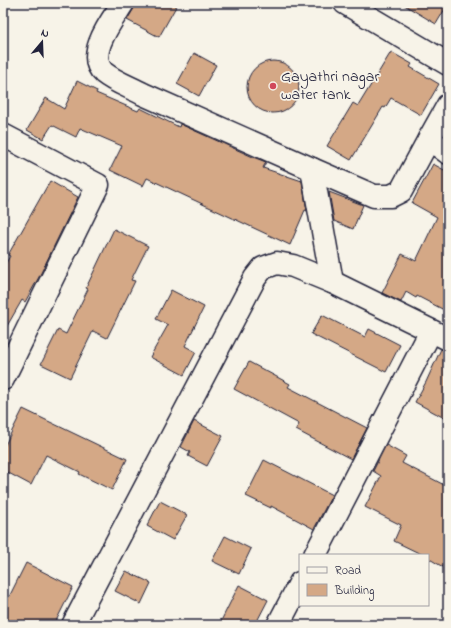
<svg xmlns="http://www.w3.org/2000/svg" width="451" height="628" font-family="'Indie Flower',sans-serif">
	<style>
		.building { fill: #d4a886; stroke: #22223b }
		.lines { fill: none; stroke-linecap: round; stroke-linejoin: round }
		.minor-casing { stroke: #22223b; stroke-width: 25 }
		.minor { stroke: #f7f3e8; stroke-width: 22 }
		.poi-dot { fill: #d1495b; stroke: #f7f3e8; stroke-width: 1.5 }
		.labels { text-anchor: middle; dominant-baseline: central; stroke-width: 3.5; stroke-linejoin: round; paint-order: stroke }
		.poi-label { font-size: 16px; fill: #22223b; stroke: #f7f3e8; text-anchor: start }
	</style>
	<rect width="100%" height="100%" fill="#f7f3e8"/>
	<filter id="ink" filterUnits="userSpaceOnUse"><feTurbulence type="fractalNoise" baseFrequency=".025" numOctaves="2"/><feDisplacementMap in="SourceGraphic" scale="8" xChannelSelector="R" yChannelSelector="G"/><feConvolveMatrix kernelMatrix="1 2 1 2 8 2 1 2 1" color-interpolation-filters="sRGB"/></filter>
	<g filter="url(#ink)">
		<g class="building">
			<path d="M135,3H178L159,37L127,20L133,10Z"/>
			<path d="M401,3H448V4L436,24Z"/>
			<path d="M391,52L412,64L410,67L439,84L421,115L391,98L385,108L383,107L351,160L327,146L353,103L358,106Z"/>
			<path d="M194,53L216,65L199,96L177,84Z"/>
			<circle cx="273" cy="87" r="26"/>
			<path d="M77,81L97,91L96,93L138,111L140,108L179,127L180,124L253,157L266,162L263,168L302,181L307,211L305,210L290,245L147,178L143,186L110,170L122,146L80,128L76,137L52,125L43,139L27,130L46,98L64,109Z"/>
			<path d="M433,164L448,172V312L417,296L416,298L406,292L401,302L382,293L402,254L416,261L437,217L412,203Z"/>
			<path d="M50,181L78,197L39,277L25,302L22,300L3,333V268L10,256L8,255Z"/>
			<path d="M329,192L363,205L353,229L334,221Z"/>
			<path d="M114,229L148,246L131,280L135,281L107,338L93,331L70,378L41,364L58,330L66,334L88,289L86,288Z"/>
			<path d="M171,290L204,307L185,346L196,352L184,375L150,357L168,325L156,319Z"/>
			<path d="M322,315L365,337L369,329L400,345L386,372L311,334Z"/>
			<path d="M441,349L448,351V420L415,402L426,382Z"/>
			<path d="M249,362L290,384L288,387L367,428L351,459L296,430L299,424L234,389Z"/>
			<path d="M23,409L127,459L112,490L79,474L80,472L46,455L31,485L3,470V449Z"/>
			<path d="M194,421L223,436L207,466L188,456L190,452L181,447Z"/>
			<path d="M386,445L406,456L402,463L448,487V570L428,558V555H423L394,541L401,525L365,507L381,476L373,471Z"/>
			<path d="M264,460L332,495L314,529L271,506V508L246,496Z"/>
			<path d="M160,501L187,515L173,540L147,526Z"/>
			<path d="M225,536L251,549L239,574L212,561Z"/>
			<path d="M26,563L73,587L54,625H3V609Z"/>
			<path d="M126,571L151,583L141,604L115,591Z"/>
			<path d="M239,585L268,600L255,625H219Z"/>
		</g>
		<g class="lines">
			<g class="minor-casing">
				<g id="minor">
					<path d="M123,3C113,19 84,55 104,73C115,82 130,87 143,94L312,169L332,282"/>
					<path d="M345,3L448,64"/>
					<path d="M3,135L98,185L3,379"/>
					<path d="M429,139L448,105"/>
					<path d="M312,169L374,196H391L401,191L429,139L448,153"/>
					<path d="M315,555L431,331"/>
					<path d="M73,625L255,278L263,268L277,263L293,266L332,282L448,339"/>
					<path d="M278,625L300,583"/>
				</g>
			</g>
			<use href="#minor" class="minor"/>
		</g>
	</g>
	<circle class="poi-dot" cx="273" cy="86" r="4"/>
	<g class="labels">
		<g class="poi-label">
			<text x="281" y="77">Gayathri nagar<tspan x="281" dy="18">water tank</tspan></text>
		</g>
	</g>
	<rect width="451" height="628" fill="none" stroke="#f7f3e8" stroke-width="16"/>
	<rect x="8" y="8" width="435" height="612" fill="none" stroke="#22223b" stroke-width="1.5" filter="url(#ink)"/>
	<rect x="299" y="554" width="130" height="52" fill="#f7f3e8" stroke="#a29fa3"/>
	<rect x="307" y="567" width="20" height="6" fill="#f7f3e8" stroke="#a29fa3"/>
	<text x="335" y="574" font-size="12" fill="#22223b">Road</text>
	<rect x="307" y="584" width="20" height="12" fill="#d4a886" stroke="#a29fa3"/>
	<text x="335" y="594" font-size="12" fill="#22223b">Building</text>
	<g transform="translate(42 42) rotate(19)" stroke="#f7f3e8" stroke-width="3" paint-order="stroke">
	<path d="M0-3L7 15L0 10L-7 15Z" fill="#22223b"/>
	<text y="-6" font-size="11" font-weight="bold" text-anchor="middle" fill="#22223b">N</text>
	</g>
</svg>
